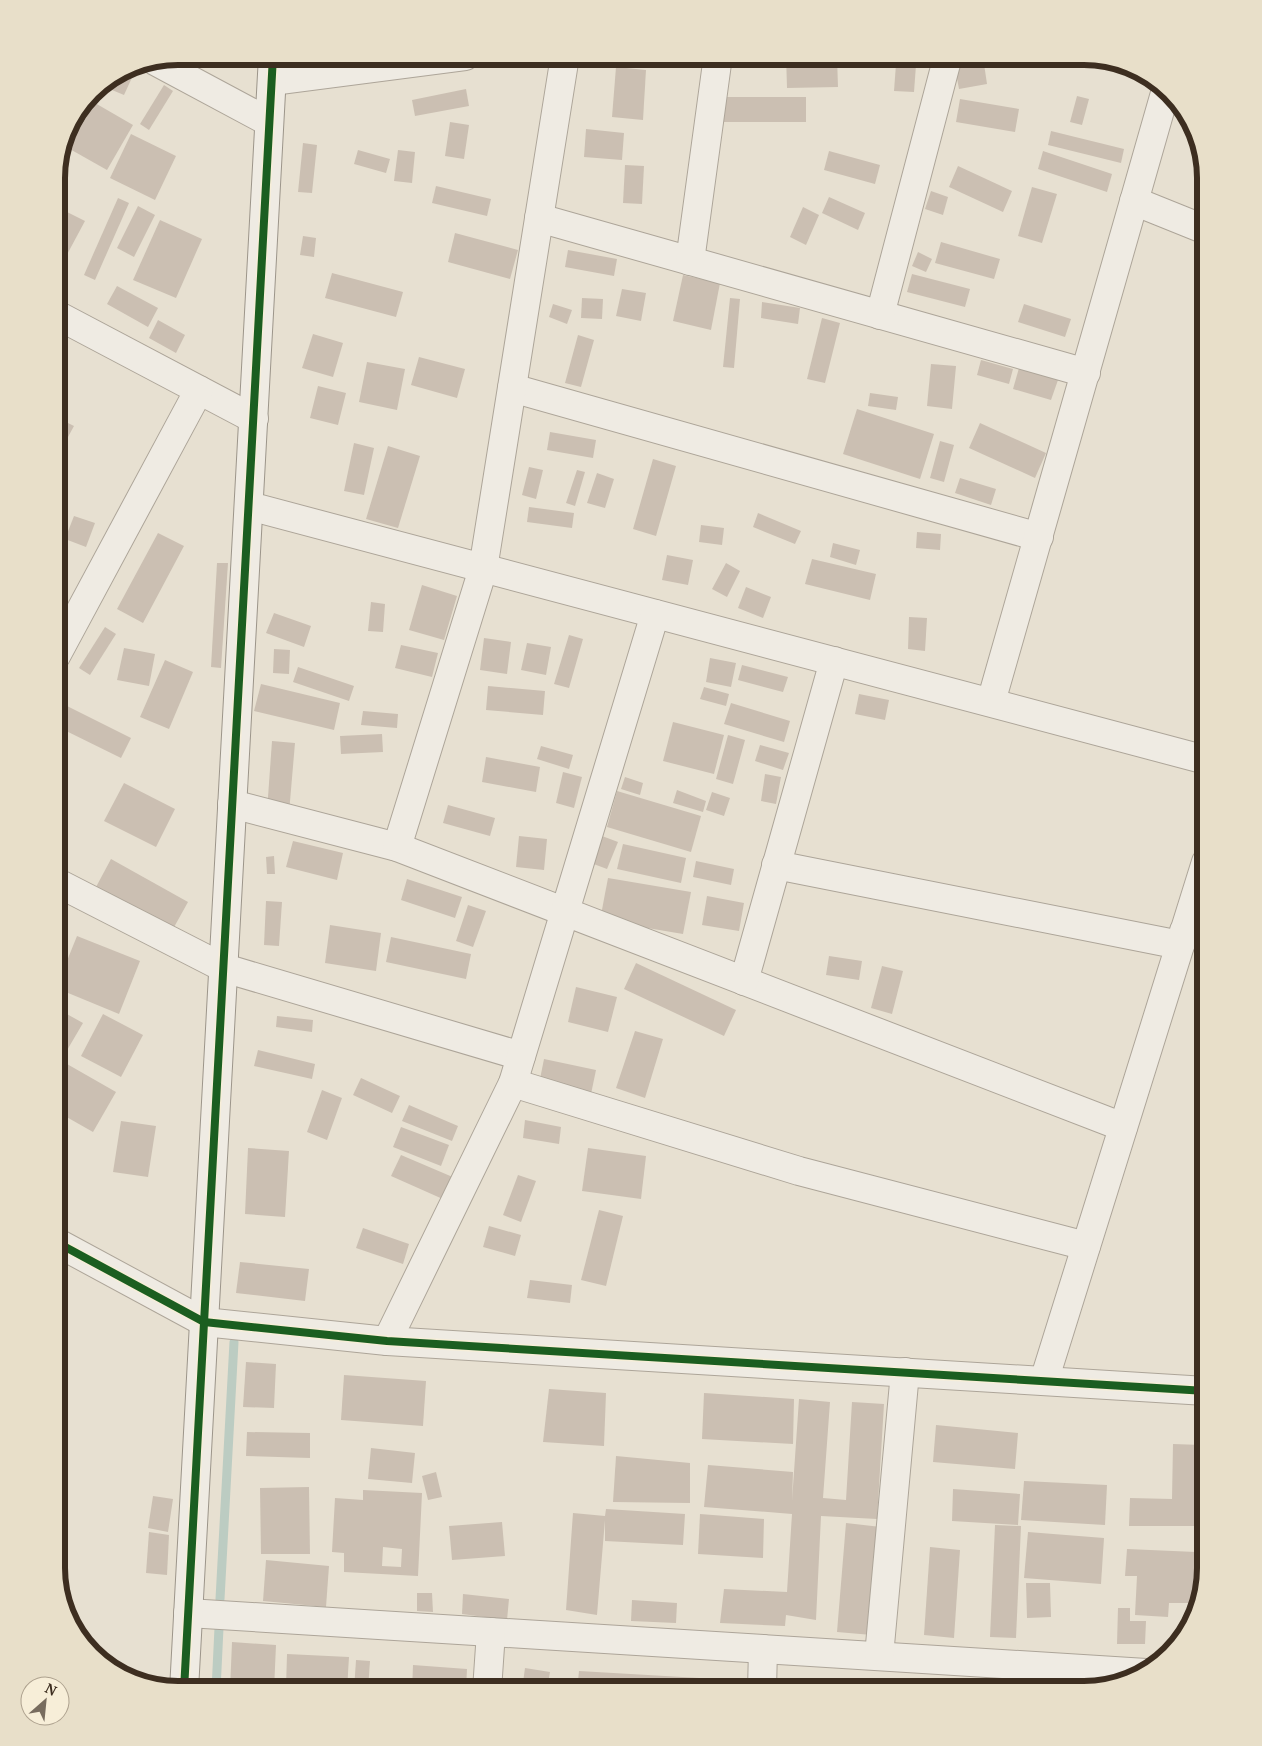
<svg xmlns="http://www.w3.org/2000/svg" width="1262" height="1746" font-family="'PT Serif',serif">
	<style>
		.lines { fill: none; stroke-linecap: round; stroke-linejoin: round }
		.stream { stroke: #bcccc2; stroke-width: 9 }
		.building { fill: #cbbfb2; fill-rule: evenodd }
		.street-casing { stroke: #ada599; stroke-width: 30 }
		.secondary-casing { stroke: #9c958a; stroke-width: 30 }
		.street { stroke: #efebe3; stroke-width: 28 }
		.secondary { stroke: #efebe3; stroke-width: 28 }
		.cycleway-casing { stroke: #f7eed8; stroke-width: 11 }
		.cycleway { stroke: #1b5e20; stroke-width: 8 }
		.rim { fill: none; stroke: #3d2e20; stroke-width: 6 }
	</style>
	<rect width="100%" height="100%" fill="#e7e0d1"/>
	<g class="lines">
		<g class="stream">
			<path d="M220,1599L234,1342"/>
			<path d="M216,1690L219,1628"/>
		</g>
	</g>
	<g class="building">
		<path d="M786,56H837L838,87L787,88Z"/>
		<path d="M1026,56H1044V63L1027,64Z"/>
		<path d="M1069,56H1087V60L1070,62Z"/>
		<path d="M983,57L987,84L959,89L954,62Z"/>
		<path d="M896,64L916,65L914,92L894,91Z"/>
		<path d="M616,67L646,70L643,120L612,117Z"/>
		<path d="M128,68L135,71L124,95L100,85Z"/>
		<path d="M164,85L173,91L149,130L140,124Z"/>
		<path d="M466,89L469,106L415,116L412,100Z"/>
		<path d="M1077,96L1089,99L1082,125L1070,122Z"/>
		<rect x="724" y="97" width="82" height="25"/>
		<path d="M960,99L1019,109L1015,132L956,122Z"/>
		<path d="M95,103L133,125L107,170L68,148Z"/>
		<path d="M450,122L469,125L464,159L445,156Z"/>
		<path d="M586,129L624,133L622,160L584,157Z"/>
		<path d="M1051,131L1124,149L1121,163L1048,145Z"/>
		<path d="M131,134L176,156L155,200L110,178Z"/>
		<path d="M303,143L317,145L312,193L298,192Z"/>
		<path d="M358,150L390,159L386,173L354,164Z"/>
		<path d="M398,150L415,152L412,183L394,181Z"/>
		<path d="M829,151L880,165L875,184L824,170Z"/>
		<path d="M1043,151L1112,174L1107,192L1038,169Z"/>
		<path d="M625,165L644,166L642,204L623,203Z"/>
		<path d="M958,166L1012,191L1003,212L949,187Z"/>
		<path d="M436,186L491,199L487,216L432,203Z"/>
		<path d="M1032,187L1057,194L1042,243L1018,236Z"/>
		<path d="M931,191L948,197L943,215L925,209Z"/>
		<path d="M829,197L865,213L858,230L822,213Z"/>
		<path d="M118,198L129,203L95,280L84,275Z"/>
		<path d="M138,206L155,215L134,257L117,248Z"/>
		<path d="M803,207L819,215L806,245L790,237Z"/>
		<path d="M65,211L85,221L63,262L57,258V227Z"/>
		<path d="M160,220L202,239L176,298L133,280Z"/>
		<path d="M455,233L518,250L510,279L448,262Z"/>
		<path d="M303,236L316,238L314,257L300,255Z"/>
		<path d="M941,242L1000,259L994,279L935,263Z"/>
		<path d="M568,250L617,259L614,276L565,267Z"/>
		<path d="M918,252L932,259L926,272L912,266Z"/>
		<path d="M332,273L403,292L396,317L325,298Z"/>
		<path d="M912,274L970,289L965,307L907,292Z"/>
		<path d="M683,275L720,283L711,330L673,321Z"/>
		<path d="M117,286L158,308L148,327L107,304Z"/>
		<path d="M622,289L646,293L641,321L616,316Z"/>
		<path d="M582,298L603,299L602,319L581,318Z"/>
		<path d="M730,298L740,299L734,368L723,367Z"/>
		<path d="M762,302L800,308L798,324L761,318Z"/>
		<path d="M553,304L572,310L567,324L549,317Z"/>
		<path d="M1024,304L1071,319L1065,337L1018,322Z"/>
		<path d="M822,318L840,323L825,383L807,379Z"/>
		<path d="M158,320L185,335L176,353L149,338Z"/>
		<path d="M313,334L343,343L333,377L302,368Z"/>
		<path d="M578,335L594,340L581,387L565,383Z"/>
		<path d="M419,357L465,369L457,398L411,385Z"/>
		<path d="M981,360L1013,369L1009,384L977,375Z"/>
		<path d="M367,362L405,369L397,410L359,402Z"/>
		<path d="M931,364L956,366L952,409L927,406Z"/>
		<path d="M1019,368L1058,380L1051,400L1013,389Z"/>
		<path d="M318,386L346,393L338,425L310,418Z"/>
		<path d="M870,393L898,397L896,410L868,406Z"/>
		<path d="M857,409L934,434L920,479L843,454Z"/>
		<path d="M56,417L74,426L62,448L56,445Z"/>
		<path d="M980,423L1046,453L1035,478L969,448Z"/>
		<path d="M550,432L596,440L593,458L547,450Z"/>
		<path d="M940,441L954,445L944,482L930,478Z"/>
		<path d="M354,443L374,448L364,495L344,491Z"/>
		<path d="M388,446L420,456L398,528L366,519Z"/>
		<path d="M653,459L676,466L656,536L633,529Z"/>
		<path d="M529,467L543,470L536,499L522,495Z"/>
		<path d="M577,470L585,472L575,506L566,503Z"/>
		<path d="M56,473L68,480L56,498Z"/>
		<path d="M597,473L614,479L605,508L587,503Z"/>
		<path d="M960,478L996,489L991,505L955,493Z"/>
		<path d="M529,507L574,513L572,528L527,522Z"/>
		<path d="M758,513L801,531L795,544L753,527Z"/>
		<path d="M74,516L95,523L86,547L65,539Z"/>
		<path d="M701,525L724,528L722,545L699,542Z"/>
		<path d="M917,532L941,534L940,550L916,548Z"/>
		<path d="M158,533L184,546L143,623L117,609Z"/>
		<path d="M833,543L860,550L856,565L830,557Z"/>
		<path d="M667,555L693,560L688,585L662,580Z"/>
		<path d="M812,559L876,574L870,600L805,584Z"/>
		<path d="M217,563H228L221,668L211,667Z"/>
		<path d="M726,563L740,571L727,597L712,589Z"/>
		<path d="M422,585L457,596L444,640L409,630Z"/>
		<path d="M746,587L771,597L763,618L738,608Z"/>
		<path d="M371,602L385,604L383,632L368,631Z"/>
		<path d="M274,613L311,626L304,647L266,633Z"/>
		<path d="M909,617L927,618L925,651L908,649Z"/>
		<path d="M105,627L116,634L90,675L79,668Z"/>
		<path d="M569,635L583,639L569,688L554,684Z"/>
		<path d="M484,638L511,642L507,674L480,670Z"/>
		<path d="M527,643L551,647L546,675L521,670Z"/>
		<path d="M401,645L438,653L432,677L395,668Z"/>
		<path d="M124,648L155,654L149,686L117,680Z"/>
		<path d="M274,649L290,650L289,674L273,673Z"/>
		<path d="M710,658L736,663L731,687L706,682Z"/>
		<path d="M165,660L193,672L169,729L140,717Z"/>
		<path d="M742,665L788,677L783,692L738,680Z"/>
		<path d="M298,667L354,686L349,701L293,682Z"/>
		<path d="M261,684L340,703L334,730L254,711Z"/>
		<path d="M488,686L545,691L543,715L486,710Z"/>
		<path d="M704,687L729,694L726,706L700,699Z"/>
		<path d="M859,694L889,700L885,720L855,714Z"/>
		<path d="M731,703L790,721L784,742L724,724Z"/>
		<path d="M65,705L131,738L121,758L56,726Z"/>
		<path d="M363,711L398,714L397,728L361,725Z"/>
		<path d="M673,722L724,735L714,774L663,761Z"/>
		<path d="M56,733L64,737L56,752Z"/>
		<path d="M382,734L383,752L341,754L340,736Z"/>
		<path d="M728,735L745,740L733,784L716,779Z"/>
		<path d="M272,741L295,743L289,813L267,811Z"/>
		<path d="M760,745L789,753L783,770L755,761Z"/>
		<path d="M541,746L573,755L569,769L537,759Z"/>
		<path d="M486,757L540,767L536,792L482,782Z"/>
		<path d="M563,772L582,777L574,808L556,803Z"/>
		<path d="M765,774L781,777L776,804L761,801Z"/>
		<path d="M625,777L643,783L640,795L621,789Z"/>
		<path d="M124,783L175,809L156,847L104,821Z"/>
		<path d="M677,790L706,801L703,812L673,803Z"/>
		<path d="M617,791L701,816L691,852L607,827Z"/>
		<path d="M712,792L730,798L724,816L706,810Z"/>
		<path d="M448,805L495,818L490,836L443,823Z"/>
		<path d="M519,836L547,839L544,870L516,867Z"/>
		<path d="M602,836L618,842L607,869L591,863Z"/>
		<path d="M56,841L65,845L60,857L56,856Z"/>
		<path d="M293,841L343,853L337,880L286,867Z"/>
		<path d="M623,844L686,858L681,883L617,869Z"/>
		<path d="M274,856L275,874H267L266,857Z"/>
		<path d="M111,859L188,902L173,929L96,887Z"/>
		<path d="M696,861L734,869L731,885L693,877Z"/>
		<path d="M608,878L691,892L683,934L600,920Z"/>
		<path d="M407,879L462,897L455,918L401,900Z"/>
		<path d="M707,896L744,903L739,931L702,925Z"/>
		<path d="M266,901L282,902L279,946L264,945Z"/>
		<path d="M468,905L486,911L473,947L456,941Z"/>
		<path d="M330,925L381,933L376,971L325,963Z"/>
		<path d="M77,936L140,961L119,1014L56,988Z"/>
		<path d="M391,937L471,954L466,979L386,962Z"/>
		<path d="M829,956L862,961L859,980L826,975Z"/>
		<path d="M636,963L736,1010L724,1036L624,989Z"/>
		<path d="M882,966L903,971L892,1014L871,1008Z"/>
		<path d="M576,987L617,997L608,1032L568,1022Z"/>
		<path d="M56,1008L83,1023L66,1052L56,1046Z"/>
		<path d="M103,1014L143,1035L121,1077L81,1056Z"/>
		<path d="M277,1016L313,1020L312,1032L276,1027Z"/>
		<path d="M635,1031L663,1039L645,1098L616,1088Z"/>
		<path d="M258,1050L315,1064L312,1079L254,1066Z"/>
		<path d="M544,1059L596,1070L591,1094L539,1084Z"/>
		<path d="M67,1064L116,1092L93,1132L56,1111V1081Z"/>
		<path d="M361,1078L400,1096L392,1113L353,1095Z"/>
		<path d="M322,1090L342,1098L327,1140L307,1132Z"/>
		<path d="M409,1105L458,1126L452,1141L402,1121Z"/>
		<path d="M525,1120L561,1127L559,1144L523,1138Z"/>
		<path d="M121,1121L156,1126L148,1177L113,1172Z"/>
		<path d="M401,1127L449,1145L441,1166L393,1147Z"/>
		<path d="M248,1148L289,1151L285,1217L245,1214Z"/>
		<path d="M588,1148L646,1156L641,1199L582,1191Z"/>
		<path d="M401,1155L455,1178L445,1200L391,1176Z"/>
		<path d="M518,1175L536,1181L521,1222L503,1215Z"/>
		<path d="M599,1210L623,1216L606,1286L581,1280Z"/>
		<path d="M489,1226L521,1235L515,1256L483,1247Z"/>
		<path d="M363,1228L409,1244L403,1264L356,1248Z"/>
		<path d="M240,1262L309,1269L305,1301L236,1293Z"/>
		<path d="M530,1280L572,1285L570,1303L527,1298Z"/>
		<path d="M246,1362L276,1364L274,1408L243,1407Z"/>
		<path d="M344,1375L426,1381L423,1426L341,1420Z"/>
		<path d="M549,1389L606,1393L604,1446L543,1442Z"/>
		<path d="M704,1393L794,1399L793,1444L702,1439Z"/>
		<path d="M799,1399L830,1402L823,1498L846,1500L852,1402L884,1404L877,1519L821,1516L816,1620L786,1615L785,1626L720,1623L724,1589L787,1592L792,1514L704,1507L708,1465L793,1472L792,1501Z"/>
		<path d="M936,1425L1018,1433L1015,1469L933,1462Z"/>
		<path d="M247,1432L310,1433V1458L246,1456Z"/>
		<path d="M1173,1444L1202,1445L1201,1526H1129L1130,1498L1172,1499Z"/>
		<path d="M371,1448L415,1453L412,1483L368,1479Z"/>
		<path d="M616,1456L690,1463V1503L613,1502Z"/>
		<path d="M436,1472L442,1497L428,1500L422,1476Z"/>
		<path d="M1024,1481L1107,1485L1105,1525L1021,1520Z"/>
		<path d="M309,1487L310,1554H261L260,1488Z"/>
		<path d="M953,1489L1020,1494L1018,1525L952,1521Z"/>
		<path d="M363,1490L422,1493L418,1576L344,1572V1553L332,1552L335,1498L363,1500ZM383,1547L402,1549L401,1567L382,1566Z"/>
		<path d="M153,1496L173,1499L168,1532L148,1528Z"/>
		<path d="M606,1509L685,1514L683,1545L605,1541V1520L597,1615L566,1610L573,1513L605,1516Z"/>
		<path d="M700,1514L764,1519L763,1558L698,1554Z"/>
		<path d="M502,1522L505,1556L452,1560L449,1526Z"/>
		<path d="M846,1523L881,1527L872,1635L837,1632Z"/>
		<path d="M995,1525L1021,1526L1016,1638L990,1637Z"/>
		<path d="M149,1532L169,1535L167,1575L146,1573Z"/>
		<path d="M1028,1532L1104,1538L1101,1584L1024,1578Z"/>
		<path d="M930,1547L960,1550L954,1638L924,1635Z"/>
		<path d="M1127,1549L1196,1552L1193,1603H1169L1168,1617L1135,1615L1137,1576H1125Z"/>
		<path d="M266,1560L329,1566L326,1607L263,1601Z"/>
		<path d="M1026,1583H1050L1051,1617L1027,1618Z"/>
		<path d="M417,1593H432L433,1612L417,1611Z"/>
		<path d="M463,1594L509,1599L507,1620L462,1614Z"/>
		<path d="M632,1600L677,1603L676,1623L631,1621Z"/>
		<path d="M1118,1608H1130V1621H1146L1145,1644H1117Z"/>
		<path d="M1182,1617L1192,1618L1190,1629L1181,1637Z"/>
		<path d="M232,1642L276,1645L274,1690H230Z"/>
		<path d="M287,1654L349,1657L347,1690L286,1687Z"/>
		<path d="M356,1660L370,1661L368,1690H354Z"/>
		<path d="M413,1665L467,1669L466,1690H412Z"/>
		<path d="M525,1668L550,1672L547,1690H522Z"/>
		<path d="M579,1671L751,1681V1690H577Z"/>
		<path d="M939,1684L976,1687V1690H939Z"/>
	</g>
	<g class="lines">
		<g class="street-casing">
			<g id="street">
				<path d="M155,61L269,122"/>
				<path d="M272,81L465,56"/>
				<path d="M1134,201L1206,230"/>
				<path d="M539,218L1086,373"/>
				<path d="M690,261L718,56"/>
				<path d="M57,315L254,419"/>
				<path d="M880,315L948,56"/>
				<path d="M512,388L1039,537"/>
				<path d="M249,506L1206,760"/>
				<path d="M56,656L199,390"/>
				<path d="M991,702L1165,93"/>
				<path d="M232,804L397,847L1123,1127"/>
				<path d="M397,847L483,569L565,56"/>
				<path d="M776,865L1180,945"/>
				<path d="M56,882L224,968L521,1056"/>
				<path d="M1184,931L1206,938"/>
				<path d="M744,981L834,661"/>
				<path d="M513,1083L799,1171L1086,1246"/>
				<path d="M56,1242L204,1322L387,1341L1206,1391"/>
				<path d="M387,1341L513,1083L655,614"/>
				<path d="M1044,1381L1206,862"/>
				<path d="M188,1613L1146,1673"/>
				<path d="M879,1656L905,1372"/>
				<path d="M487,1690L491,1632"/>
				<path d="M762,1690L763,1649"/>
			</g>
		</g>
		<g class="secondary-casing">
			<path id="secondary" d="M184,1690L273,56"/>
		</g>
		<use href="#street" class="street"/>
		<use href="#secondary" class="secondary"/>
		<g class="cycleway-casing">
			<g id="cycleway">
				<path d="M56,1242L204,1322L387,1341L1206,1391"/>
				<path d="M184,1690L273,56"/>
			</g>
		</g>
		<use href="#cycleway" class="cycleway"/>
	</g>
	<path d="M0 0H1262V1746H0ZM178 65H1084A113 113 0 0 1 1197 178V1568A113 113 0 0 1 1084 1681H178A113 113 0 0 1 65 1568V178A113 113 0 0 1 178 65Z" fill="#e8dfc9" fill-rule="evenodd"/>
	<path class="rim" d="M178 65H1084A113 113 0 0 1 1197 178V1568A113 113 0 0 1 1084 1681H178A113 113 0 0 1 65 1568V178A113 113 0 0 1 178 65Z"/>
	<g transform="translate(45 1701) rotate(27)"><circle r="24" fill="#f7eed8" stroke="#ada18e"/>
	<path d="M0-4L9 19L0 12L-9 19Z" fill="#786c5e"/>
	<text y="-8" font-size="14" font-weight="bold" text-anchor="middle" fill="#3d2e20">N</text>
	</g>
</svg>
